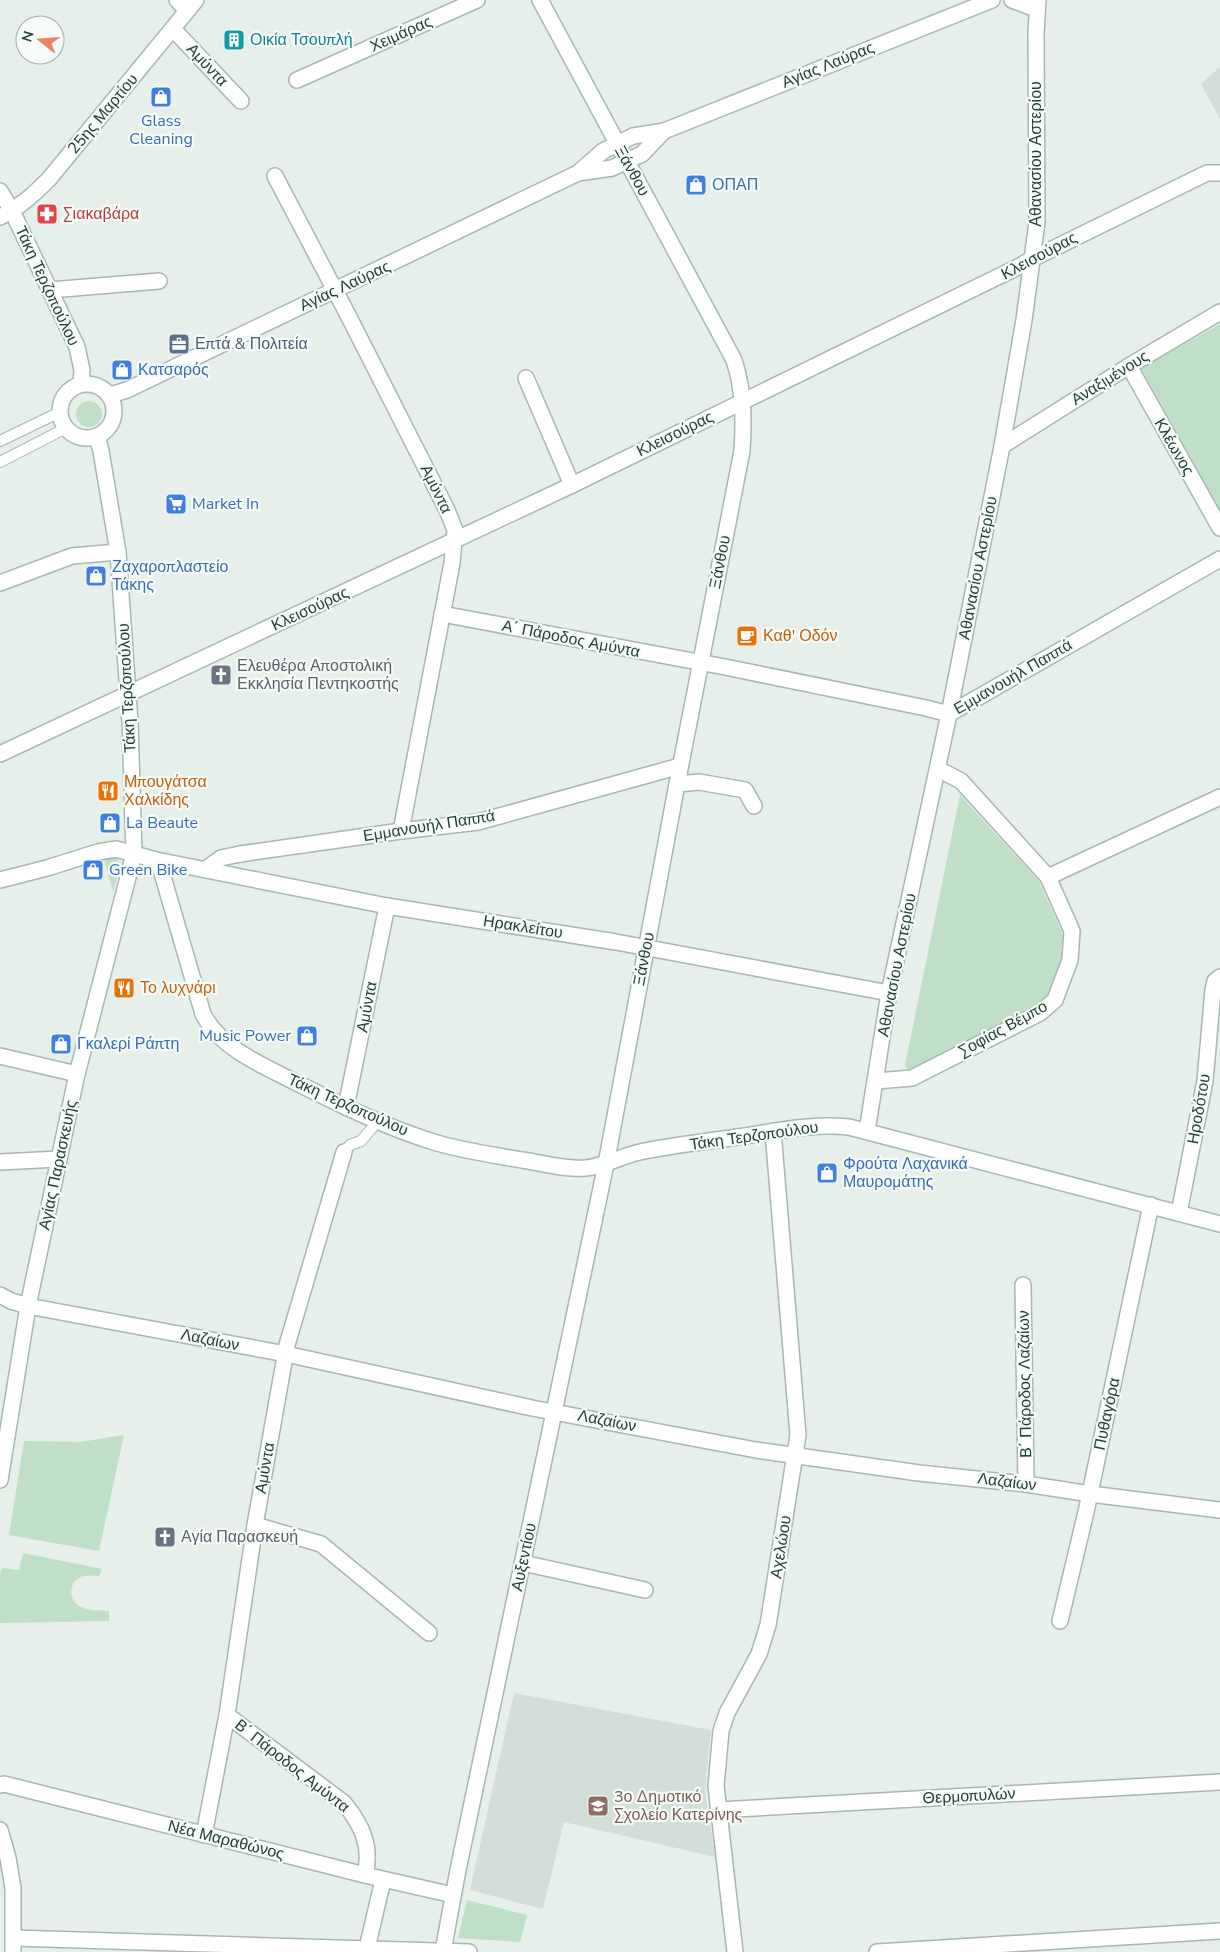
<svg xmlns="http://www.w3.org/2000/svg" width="1220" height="1952" font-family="'Nunito Sans',sans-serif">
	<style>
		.built { fill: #d4ded9 }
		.green { fill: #bfdfc7 }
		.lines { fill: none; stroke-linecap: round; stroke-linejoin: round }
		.service-casing { stroke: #a8b7b1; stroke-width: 12 }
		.pedestrian-casing { stroke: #a8b7b1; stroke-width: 18 }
		.minor-casing { stroke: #a8b7b1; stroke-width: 18 }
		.tertiary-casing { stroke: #a8b7b1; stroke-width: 18 }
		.secondary-casing { stroke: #a4bab2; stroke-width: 18 }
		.service { stroke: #fff; stroke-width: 10 }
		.pedestrian { stroke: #fff; stroke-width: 15 }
		.minor { stroke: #fff; stroke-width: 15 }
		.tertiary { stroke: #fff; stroke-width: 15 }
		.secondary { stroke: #fff; stroke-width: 15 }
		.labels { text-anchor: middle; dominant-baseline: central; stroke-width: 4.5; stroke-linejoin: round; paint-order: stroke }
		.street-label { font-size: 16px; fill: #244138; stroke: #f6fbf8 }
		.culture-label { font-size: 16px; fill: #0d838f; stroke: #f6fbf8; text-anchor: start }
		.shop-label { font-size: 16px; fill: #366cbe; stroke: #f6fbf8; text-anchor: start }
		.health-label { font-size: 16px; fill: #be3a42; stroke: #f6fbf8; text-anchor: start }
		.service-label { font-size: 16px; fill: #4e5e75; stroke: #f6fbf8; text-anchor: start }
		.food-label { font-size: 16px; fill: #c56008; stroke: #f6fbf8; text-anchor: start }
		.worship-label { font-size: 16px; fill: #5b616d; stroke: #f6fbf8; text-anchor: start }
		.education-label { font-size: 16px; fill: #785e54; stroke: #f6fbf8; text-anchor: start }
	</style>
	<rect width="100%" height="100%" fill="#e6efea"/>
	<g class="built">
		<path d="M1220,67V119L1201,84Z"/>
		<path d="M514,1693L711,1730L705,1790L715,1857L564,1822L543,1909L470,1890Z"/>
	</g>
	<g class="green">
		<path d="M1220,324V510L1141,368Z"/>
		<circle cx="89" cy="414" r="13"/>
		<path d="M960,795L1039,881L1063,935L1066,949L1047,1008L909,1071L905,1065Z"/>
		<path d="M104,858H116L121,864L113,892Z"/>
		<path d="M124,1435L99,1551L9,1535L24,1441L80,1442Z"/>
		<path d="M23,1553L102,1569L99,1576C93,1576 85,1574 79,1578C68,1584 69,1602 81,1607C89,1611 100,1610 109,1611V1621L0,1623V1575L2,1568L19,1570Z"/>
		<path d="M467,1900L527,1915L520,1942L458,1938Z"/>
	</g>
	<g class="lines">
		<g class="service-casing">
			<g id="service">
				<path d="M0,441L60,412"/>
				<path d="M0,462L66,428"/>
				<path d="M344,1152L350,1145L361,1141L377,1122"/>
			</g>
		</g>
		<g class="pedestrian-casing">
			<g id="pedestrian">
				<path d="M1129,366L1220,528"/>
				<path d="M526,378L572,485"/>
				<path d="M1002,446L1129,366L1220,312"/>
				<path d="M0,583L72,556L118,552"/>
				<path d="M677,784L699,782L745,790L754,806"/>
				<path d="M206,869L221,858L240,854"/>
				<path d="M1090,1494L1220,1510"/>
				<path d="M227,1715L344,1803C362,1825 372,1846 365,1875"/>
				<path d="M367,1948L383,1880"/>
			</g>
		</g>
		<g class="minor-casing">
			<g id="minor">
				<path d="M177,0L187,11"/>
				<path d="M1012,0L1036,9"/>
				<path d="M173,29L241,101"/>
				<path d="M297,80L477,0"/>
				<path d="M578,173L612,168L642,154L664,131"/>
				<path d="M275,176L350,319L447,510L455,530L452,563L401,831"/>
				<path d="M1032,259L1207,173H1220"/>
				<path d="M50,290L159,281"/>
				<path d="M110,395L127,390L578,173L603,151L633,136L664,131L992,0"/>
				<path d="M442,614L725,667L926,708L949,714"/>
				<path d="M938,769L961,781L1048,877"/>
				<path d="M240,854L401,831L478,822L680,766"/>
				<path d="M156,860L387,906L616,942L889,993"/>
				<path d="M0,880L47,868L98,852L116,849L134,854"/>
				<path d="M0,1056L77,1074"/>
				<path d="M876,1081L912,1078L1040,1013L1055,1000L1070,960L1072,931L1048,877L1220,797"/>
				<path d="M346,1107L387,906"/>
				<path d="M0,1162L59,1159"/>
				<path d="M1179,1213L1205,1081L1213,990L1215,981L1220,977"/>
				<path d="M1023,1285L1026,1484"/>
				<path d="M0,1295L11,1301L28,1306L286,1354L532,1408L756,1450L919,1473L1026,1484L1090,1494"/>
				<path d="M255,1525L321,1544L429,1633"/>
				<path d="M523,1563L645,1590"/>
				<path d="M1060,1621L1086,1512L1151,1205"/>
				<path d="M0,1785L4,1784L365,1875L453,1895"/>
				<path d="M719,1810L1220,1782"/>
				<path d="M204,1835L227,1715L255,1525L287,1345L344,1152"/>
				<path d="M735,1952L716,1786L721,1731L727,1713L759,1654L768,1625L798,1435L773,1131"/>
			</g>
		</g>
		<g class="tertiary-casing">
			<g id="tertiary">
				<path d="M949,714L1220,559"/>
				<path d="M0,754L572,485L1016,268L1032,259"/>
				<path d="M867,1131L889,993L949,714L1002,446L1024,320L1037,222L1036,33L1038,0"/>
				<path d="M0,1830L8,1858L13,1888V1952"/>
				<path d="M14,1938L469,1952"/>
				<path d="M443,1951L458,1870L606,1164"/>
				<path d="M877,1952L1220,1931"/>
			</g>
		</g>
		<g class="secondary-casing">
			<g id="secondary">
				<path d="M540,0L734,360C744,391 744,419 742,451L677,784L606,1164"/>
				<path d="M0,191L12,211L77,347L82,370L81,384"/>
				<path d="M0,217C19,208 34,194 49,179L196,0"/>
				<circle cx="87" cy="411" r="27"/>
				<path d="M134,854L156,860L159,863L203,1014C221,1049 262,1065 295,1082C341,1105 387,1128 437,1143C465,1151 494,1155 522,1160C543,1163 565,1170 586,1168C605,1166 621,1156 640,1152C672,1145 705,1142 737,1137C773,1132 812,1123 849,1127L1220,1224"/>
				<path d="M0,1480L28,1306L77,1074L134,854L130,722L118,552L101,451L97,436"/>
			</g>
		</g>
		<use href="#service" class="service"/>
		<use href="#pedestrian" class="pedestrian"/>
		<use href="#minor" class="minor"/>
		<use href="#tertiary" class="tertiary"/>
		<use href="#secondary" class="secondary"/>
	</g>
	<defs>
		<g id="building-square" transform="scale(1.125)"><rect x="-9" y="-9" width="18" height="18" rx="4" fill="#0f9aa8" stroke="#f6fbf8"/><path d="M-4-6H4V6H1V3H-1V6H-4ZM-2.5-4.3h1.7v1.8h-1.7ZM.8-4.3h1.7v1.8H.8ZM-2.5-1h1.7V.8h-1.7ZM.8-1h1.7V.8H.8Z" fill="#fff"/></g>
		<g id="shop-square" transform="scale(1.125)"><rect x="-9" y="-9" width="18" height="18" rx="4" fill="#3f7fe0" stroke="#f6fbf8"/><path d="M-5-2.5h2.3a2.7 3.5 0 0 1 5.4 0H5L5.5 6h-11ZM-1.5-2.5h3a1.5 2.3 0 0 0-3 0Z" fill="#fff"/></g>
		<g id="pharmacy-square" transform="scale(1.125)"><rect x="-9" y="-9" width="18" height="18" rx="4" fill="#e0444e" stroke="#f6fbf8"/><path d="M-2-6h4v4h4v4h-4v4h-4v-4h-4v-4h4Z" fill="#fff"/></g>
		<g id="office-square" transform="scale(1.125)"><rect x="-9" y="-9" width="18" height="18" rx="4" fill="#5c6f8a" stroke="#f6fbf8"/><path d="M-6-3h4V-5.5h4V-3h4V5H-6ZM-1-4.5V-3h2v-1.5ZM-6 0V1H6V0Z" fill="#fff"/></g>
		<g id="supermarket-square" transform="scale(1.125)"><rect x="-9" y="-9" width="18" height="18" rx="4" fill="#3f7fe0" stroke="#f6fbf8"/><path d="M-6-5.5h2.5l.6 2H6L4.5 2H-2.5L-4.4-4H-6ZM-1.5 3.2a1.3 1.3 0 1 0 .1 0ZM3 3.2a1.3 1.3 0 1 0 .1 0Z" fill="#fff"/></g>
		<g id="cafe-square" transform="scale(1.125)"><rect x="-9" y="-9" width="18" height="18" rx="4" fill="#e8710a" stroke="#f6fbf8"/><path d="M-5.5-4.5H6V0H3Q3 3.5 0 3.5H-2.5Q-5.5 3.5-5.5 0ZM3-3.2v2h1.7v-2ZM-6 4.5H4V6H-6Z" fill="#fff"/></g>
		<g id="church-square" transform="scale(1.125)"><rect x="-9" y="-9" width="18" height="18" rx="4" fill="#6b7280" stroke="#f6fbf8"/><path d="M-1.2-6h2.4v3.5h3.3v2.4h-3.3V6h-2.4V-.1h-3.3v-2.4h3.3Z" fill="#fff"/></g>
		<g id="restaurant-square" transform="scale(1.125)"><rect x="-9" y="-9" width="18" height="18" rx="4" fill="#e8710a" stroke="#f6fbf8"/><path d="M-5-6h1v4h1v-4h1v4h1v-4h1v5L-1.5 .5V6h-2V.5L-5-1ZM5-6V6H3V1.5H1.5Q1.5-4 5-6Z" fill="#fff"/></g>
		<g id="school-square" transform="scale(1.125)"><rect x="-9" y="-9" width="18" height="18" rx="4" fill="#8d6e63" stroke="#f6fbf8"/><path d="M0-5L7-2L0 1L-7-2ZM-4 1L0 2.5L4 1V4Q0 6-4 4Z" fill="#fff"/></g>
	</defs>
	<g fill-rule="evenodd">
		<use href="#building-square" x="234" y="40"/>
		<use href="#shop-square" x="161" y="97"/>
		<use href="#shop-square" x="696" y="185"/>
		<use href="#pharmacy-square" x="47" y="214"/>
		<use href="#office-square" x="179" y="344"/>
		<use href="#shop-square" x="122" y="370"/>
		<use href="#supermarket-square" x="176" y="504"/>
		<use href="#shop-square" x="96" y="576"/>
		<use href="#cafe-square" x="747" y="636"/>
		<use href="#church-square" x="221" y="675"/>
		<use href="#restaurant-square" x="108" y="791"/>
		<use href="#shop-square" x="110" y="823"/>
		<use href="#shop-square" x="93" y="870"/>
		<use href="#restaurant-square" x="124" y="988"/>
		<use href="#shop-square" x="307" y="1036"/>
		<use href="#shop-square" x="61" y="1044"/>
		<use href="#shop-square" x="827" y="1173"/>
		<use href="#church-square" x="165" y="1537"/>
		<use href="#school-square" x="598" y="1806"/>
	</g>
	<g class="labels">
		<g class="street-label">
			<text transform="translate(401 34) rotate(-24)">Χειμάρας</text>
			<text transform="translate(207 65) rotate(47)">Αμύντα</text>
			<text transform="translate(828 65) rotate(-22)">Αγίας Λαύρας</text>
			<text transform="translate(103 114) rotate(-50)">25ης Μαρτίου</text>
			<text transform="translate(1036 154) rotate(-90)">Αθανασίου Αστερίου</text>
			<text transform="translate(632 171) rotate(61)">Ξάνθου</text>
			<text transform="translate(1039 256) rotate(-28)">Κλεισούρας</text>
			<text transform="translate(47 286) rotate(65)">Τάκη Τερζοπούλου</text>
			<text transform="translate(345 286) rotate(-25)">Αγίας Λαύρας</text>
			<text transform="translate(1110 378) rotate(-32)">Αναξιμένους</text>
			<text transform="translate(675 434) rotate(-26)">Κλεισούρας</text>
			<text transform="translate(1174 447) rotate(60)">Κλέωνος</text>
			<text transform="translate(436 489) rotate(64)">Αμύντα</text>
			<text transform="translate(720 562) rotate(-79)">Ξάνθου</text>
			<text transform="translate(978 568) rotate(-79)">Αθανασίου Αστερίου</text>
			<text transform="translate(310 609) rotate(-25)">Κλεισούρας</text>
			<text transform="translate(571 639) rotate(11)">Α΄ Πάροδος Αμύντα</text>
			<text transform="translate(1013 677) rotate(-30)">Εμμανουήλ Παππά</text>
			<text transform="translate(127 688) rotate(-93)">Τάκη Τερζοπούλου</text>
			<text transform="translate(429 826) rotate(-9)">Εμμανουήλ Παππά</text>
			<text transform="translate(523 927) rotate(9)">Ηρακλείτου</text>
			<text transform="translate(644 959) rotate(-79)">Ξάνθου</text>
			<text transform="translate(897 965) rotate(-79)">Αθανασίου Αστερίου</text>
			<text transform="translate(367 1007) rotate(-79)">Αμύντα</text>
			<text transform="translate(1003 1029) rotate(-29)">Σοφίας Βέμπο</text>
			<text transform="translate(348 1105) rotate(24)">Τάκη Τερζοπούλου</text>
			<text transform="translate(1199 1109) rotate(-80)">Ηροδότου</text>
			<text transform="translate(754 1136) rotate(-8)">Τάκη Τερζοπούλου</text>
			<text transform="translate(58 1165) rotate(-78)">Αγίας Παρασκευής</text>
			<text transform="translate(210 1340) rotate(11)">Λαζαίων</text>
			<text transform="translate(1025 1384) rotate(-91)">Β΄ Πάροδος Λαζαίων</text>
			<text transform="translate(1107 1414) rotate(-78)">Πυθαγόρα</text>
			<text transform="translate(607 1421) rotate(11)">Λαζαίων</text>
			<text transform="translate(265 1468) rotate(-80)">Αμύντα</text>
			<text transform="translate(1007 1482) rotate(7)">Λαζαίων</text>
			<text transform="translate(781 1547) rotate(-81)">Αχελώου</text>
			<text transform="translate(524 1557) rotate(-78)">Αυξεντίου</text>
			<text transform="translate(292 1766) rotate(38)">Β΄ Πάροδος Αμύντα</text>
			<text transform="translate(969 1796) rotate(-3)">Θερμοπυλών</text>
			<text transform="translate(226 1840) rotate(14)">Νέα Μαραθώνος</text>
		</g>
		<g class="culture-label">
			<text x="250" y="40">Οικία Τσουπλή</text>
		</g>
		<g class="shop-label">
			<text x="161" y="121" text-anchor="middle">Glass<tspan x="161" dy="18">Cleaning</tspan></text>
			<text x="712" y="185">ΟΠΑΠ</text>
			<text x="138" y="370">Κατσαρός</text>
			<text x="192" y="504">Market In</text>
			<text x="112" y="567">Ζαχαροπλαστείο<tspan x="112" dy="18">Τάκης</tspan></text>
			<text x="126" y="823">La Beaute</text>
			<text x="109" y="870">Green Bike</text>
			<text x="291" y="1036" text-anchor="end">Music Power</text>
			<text x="77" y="1044">Γκαλερί Ράπτη</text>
			<text x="843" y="1164">Φρούτα Λαχανικά<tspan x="843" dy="18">Μαυρομάτης</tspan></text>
		</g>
		<g class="health-label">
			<text x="63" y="214">Σιακαβάρα</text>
		</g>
		<g class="service-label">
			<text x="195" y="344">Επτά &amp; Πολιτεία</text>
		</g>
		<g class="food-label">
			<text x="763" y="636">Καθ' Οδόν</text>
			<text x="124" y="782">Μπουγάτσα<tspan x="124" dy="18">Χαλκίδης</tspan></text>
			<text x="140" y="988">Το λυχνάρι</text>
		</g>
		<g class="worship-label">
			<text x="237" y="666">Ελευθέρα Αποστολική<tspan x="237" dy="18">Εκκλησία Πεντηκοστής</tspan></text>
			<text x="181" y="1537">Αγία Παρασκευή</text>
		</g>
		<g class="education-label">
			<text x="614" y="1797">3ο Δημοτικό<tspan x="614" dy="18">Σχολείο Κατερίνης</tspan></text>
		</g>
	</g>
	<g transform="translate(40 40) rotate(287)"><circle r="24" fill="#f6fbf8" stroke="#a2b1ab"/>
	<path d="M0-4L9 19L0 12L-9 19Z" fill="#f28060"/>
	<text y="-8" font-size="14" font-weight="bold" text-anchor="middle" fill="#244138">N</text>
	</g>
</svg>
